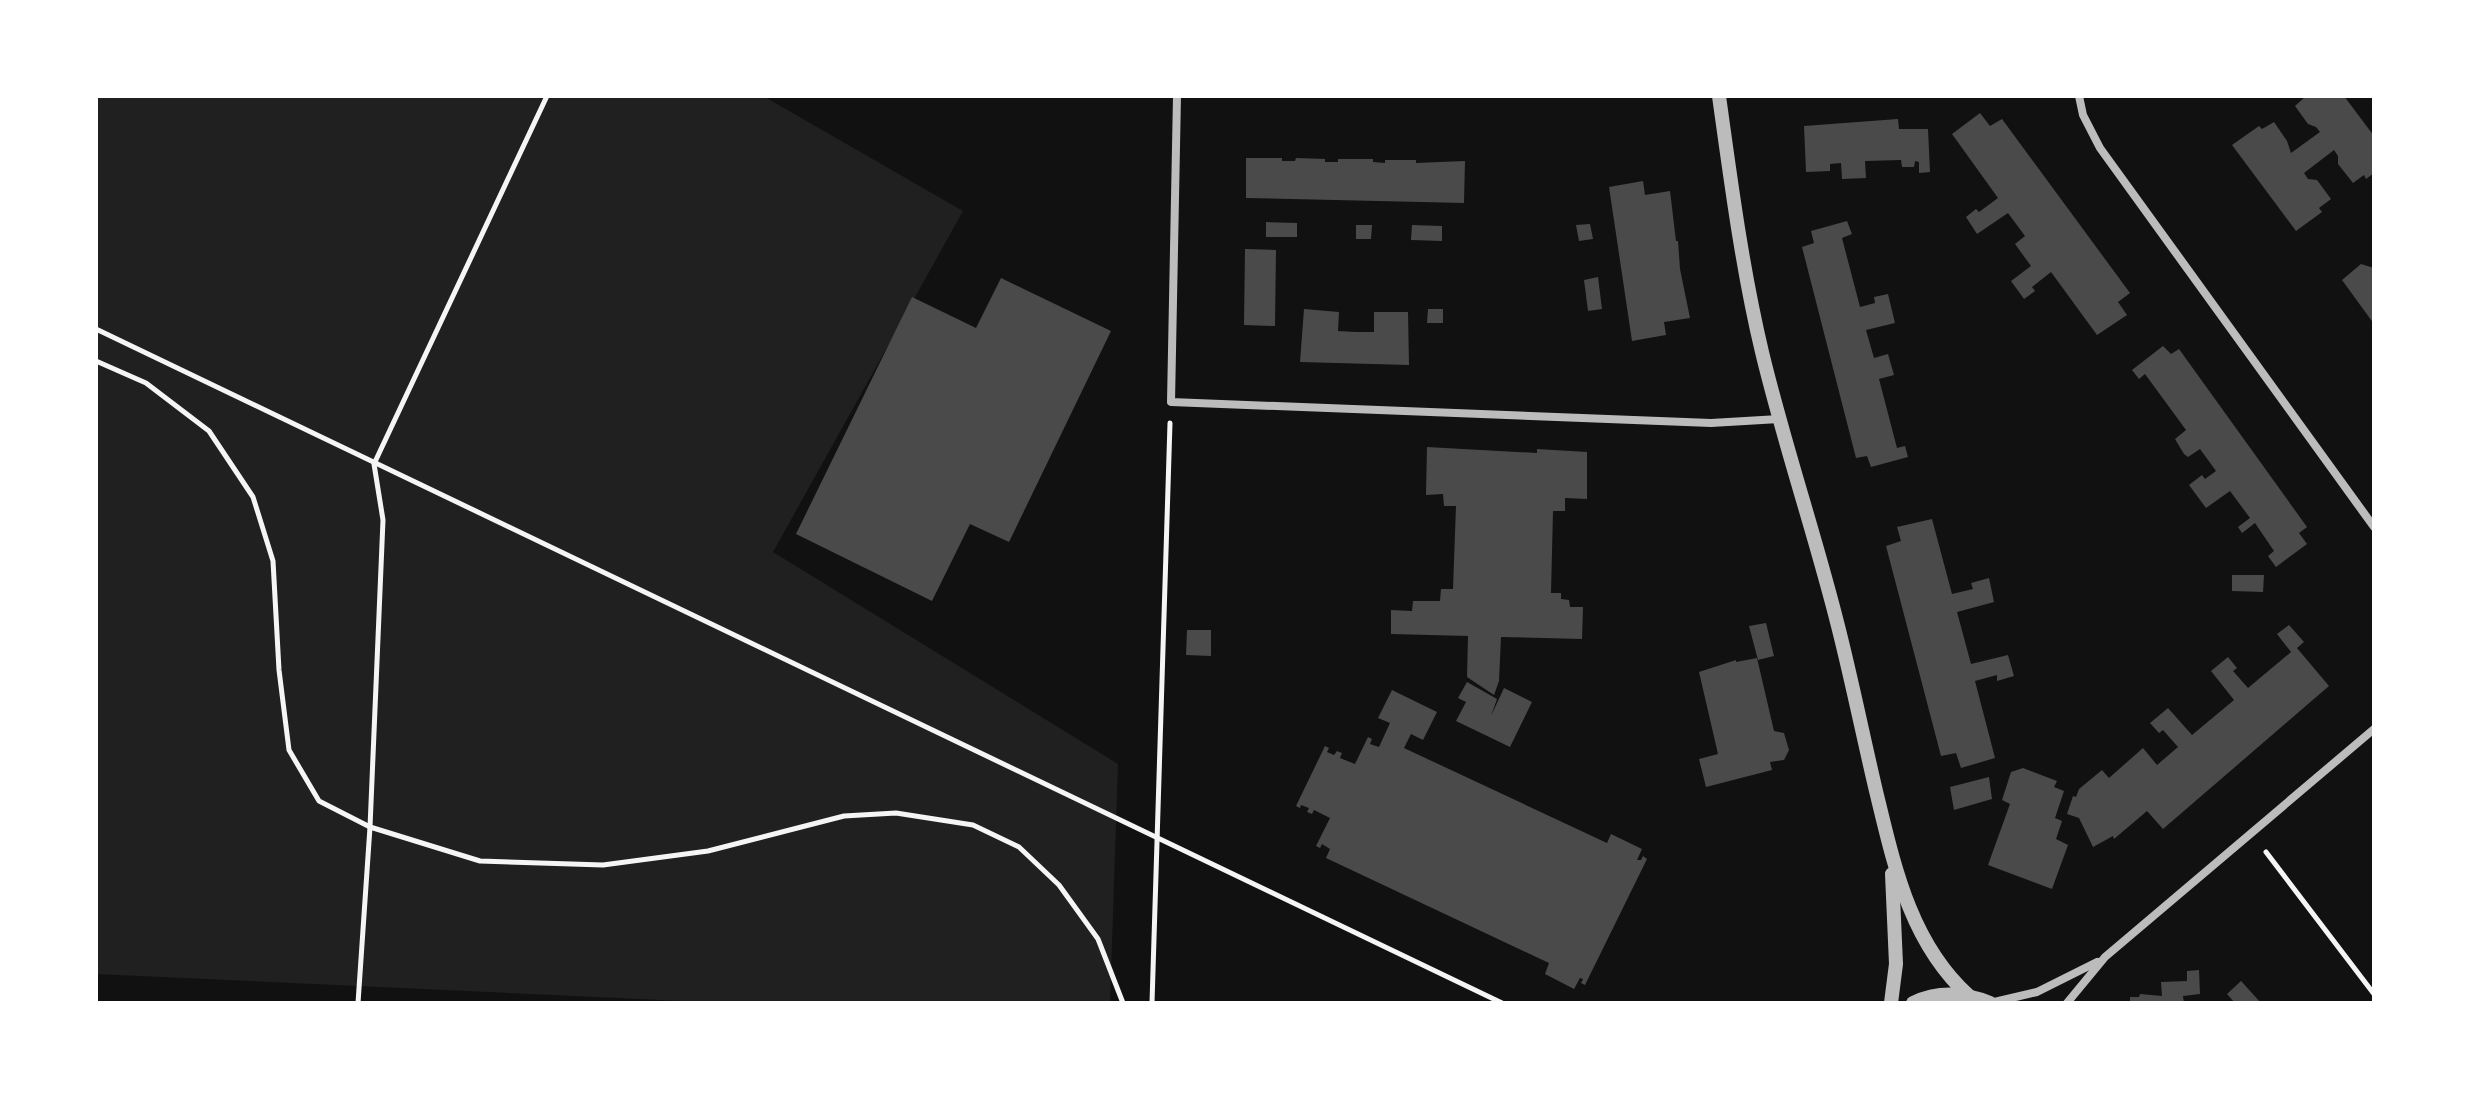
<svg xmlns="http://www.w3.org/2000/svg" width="2470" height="1099" font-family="'Sofia Sans Condensed',sans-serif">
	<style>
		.green { fill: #202020 }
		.building { fill: #4a4a4a }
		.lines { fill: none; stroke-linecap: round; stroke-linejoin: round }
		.path { stroke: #f5f5f5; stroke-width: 5 }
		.minor { stroke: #bcbcbc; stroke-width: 8 }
		.tertiary { stroke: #bcbcbc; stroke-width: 14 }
	</style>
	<rect width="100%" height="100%" fill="#111"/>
	<path class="green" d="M96,96H763L963,211L773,552L1118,764L1110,1003H727L96,974Z"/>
	<g class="building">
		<path d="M2306,96H2344L2374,136V173L2366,179L2364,175L2353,183L2338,164V156L2334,150L2304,173L2308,179L2317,180L2331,199L2319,208L2322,212L2296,231L2232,145L2259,126L2262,129L2274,122L2287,141L2291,153L2320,132L2316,127L2308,124L2295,106Z"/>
		<path d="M1980,113L1990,126L2002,119L2130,293L2118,302L2127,315L2097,335L2051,272L2032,287L2035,291L2024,299L2011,281L2031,266L2015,244L2025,236L2008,213L1977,234L1966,217L1976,209L1979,212L1998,198L1952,134Z"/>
		<path d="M1898,119L1899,129H1928L1930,172L1919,173V162L1915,161L1914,167H1902L1901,160L1865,161L1866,178L1842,179L1841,163L1830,164V171L1806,172L1804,126Z"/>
		<path d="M1246,158H1282V161H1295L1296,158L1325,159V162H1338V159H1373V162L1385,163V160H1416V163L1465,161L1464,203L1246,198Z"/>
		<path d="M1643,181L1645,195L1670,191L1676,241H1678L1680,269L1690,318L1664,322L1666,335L1632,341L1609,187Z"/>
		<path d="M1847,221L1852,234L1842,238L1860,307L1875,303L1874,297L1888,294L1895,323L1866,330L1874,358L1888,354L1894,375L1879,379L1897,448L1905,446L1908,457L1871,467L1867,456L1856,458L1802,247L1814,243L1811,231Z"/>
		<path d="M1266,222L1297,223V237H1266Z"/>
		<path d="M1590,224L1593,239L1579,241L1576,225Z"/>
		<path d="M1356,225H1372L1371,239H1356Z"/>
		<path d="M1412,225L1442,226V241L1411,240Z"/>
		<path d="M1245,249L1276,250L1275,326L1244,325Z"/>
		<path d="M2361,264L2374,268V324L2342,280Z"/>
		<path d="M1598,277L1602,309L1588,311L1584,280Z"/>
		<path d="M1001,278L1111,331L1009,542L970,524L932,601L796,534L912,297L976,328Z"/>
		<path d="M1304,309L1339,312L1338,331L1356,332H1374V312H1408L1409,365L1300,362Z"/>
		<path d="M1428,309H1443V323H1427Z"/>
		<path d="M2163,346L2171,354L2179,349L2307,527L2299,533L2307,544L2276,567L2268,556L2274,551L2255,523L2242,533L2238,527L2250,518L2230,491L2206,508L2189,485L2202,475L2205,479L2216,471L2200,449L2188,457L2184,454L2175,439L2186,430L2145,374L2139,379L2132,370Z"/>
		<path d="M1427,447L1537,453V449L1587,452V499L1565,498V511H1553L1551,593H1561V599L1569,600L1570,607H1583L1582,639L1501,637L1499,681L1494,695L1467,677L1468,636L1391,634V610L1412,611L1413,601H1440L1441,589H1453L1456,506H1444L1443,494L1426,495Z"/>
		<path d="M1932,519L1952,594L1973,589L1971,583L1989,578L1994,602L1957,612L1971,664L2008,655L2014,676L1997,681V675L1975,681L1995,758L1961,768L1956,753L1941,756L1886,546L1901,541L1897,527Z"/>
		<path d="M2232,575H2264L2263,592L2232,591Z"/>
		<path d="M1766,623L1774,656L1758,660L1749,626Z"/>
		<path d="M2289,625L2304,642L2297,648L2329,686L2163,829L2147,811L2114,839L2113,836L2093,847L2079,818L2067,814L2073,796L2076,797L2079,789L2102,770L2109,778L2143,748L2157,765L2178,747L2163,730L2159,733L2150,723L2168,708L2192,735L2234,700L2211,671L2228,657L2237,668L2233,671L2248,688L2291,652L2277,634Z"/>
		<path d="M1187,630H1211V656L1186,655Z"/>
		<path d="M1757,658L1774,731L1784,733L1789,750L1784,760L1770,762L1772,770L1706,787L1699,759L1718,754L1699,672L1736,660V662Z"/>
		<path d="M1467,682L1497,699L1491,716L1504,688L1532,702L1510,747L1456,721L1466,702L1458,698Z"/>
		<path d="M1392,690L1437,712L1423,740L1411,734L1404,748L1607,843L1611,834L1642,849L1637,860H1641L1643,856L1647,859L1585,985L1581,983L1583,979L1580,978L1574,989L1545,974L1549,963L1326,858L1330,849L1322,844L1320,848L1316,846L1330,818L1314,810L1312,814L1307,812L1309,808L1301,805L1300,808L1296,806L1325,746L1329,748L1327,752L1334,755L1337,751L1342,753L1340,758L1355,764L1368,737L1372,739L1370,744L1379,747L1390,723L1378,718Z"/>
		<path d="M2023,768L2057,781L2054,787L2064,791L2055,818L2062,821L2056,839L2068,845L2052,889L1988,865L2010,804L2002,800L2011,772Z"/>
		<path d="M1989,777L1992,799L1954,810L1950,787Z"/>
		<path d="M2199,970L2200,994L2183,996L2184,1003H2130V997H2139L2140,994L2162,996L2161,982L2187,981V971Z"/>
		<path d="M2241,981L2261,1003H2235L2227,994Z"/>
	</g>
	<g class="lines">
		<g class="path">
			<path d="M96,329L1502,1003"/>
			<path d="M96,361L146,383L209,431L253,497L273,561L279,670L289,750L319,801L370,827L480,861L603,865L708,851L844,816L896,813L973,825L1019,847L1059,885L1098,939L1123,1003"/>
			<path d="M2266,852L2374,994"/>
			<path d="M358,1003L370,827L383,520L374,464L547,96"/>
			<path d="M1152,1003L1170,423"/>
		</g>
		<g class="minor">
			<path d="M1177,96L1171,402L1711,423L1779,419"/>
			<path d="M2079,96L2083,115L2100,148L2374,527"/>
			<path d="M1990,1003L2037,992L2097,962"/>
			<path d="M2067,1003L2105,957L2374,729"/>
		</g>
		<g class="tertiary">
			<path d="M1719,96C1731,182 1742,268 1762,352C1784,444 1815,534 1838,626C1852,681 1863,736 1876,791C1894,865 1910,943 1969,996"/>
			<path d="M1891,1003L1896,964L1892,874"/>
			<path d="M1913,1003C1938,991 1965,993 1990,1003"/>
		</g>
	</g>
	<rect width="2470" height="1099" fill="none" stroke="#ffffff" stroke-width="196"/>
</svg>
